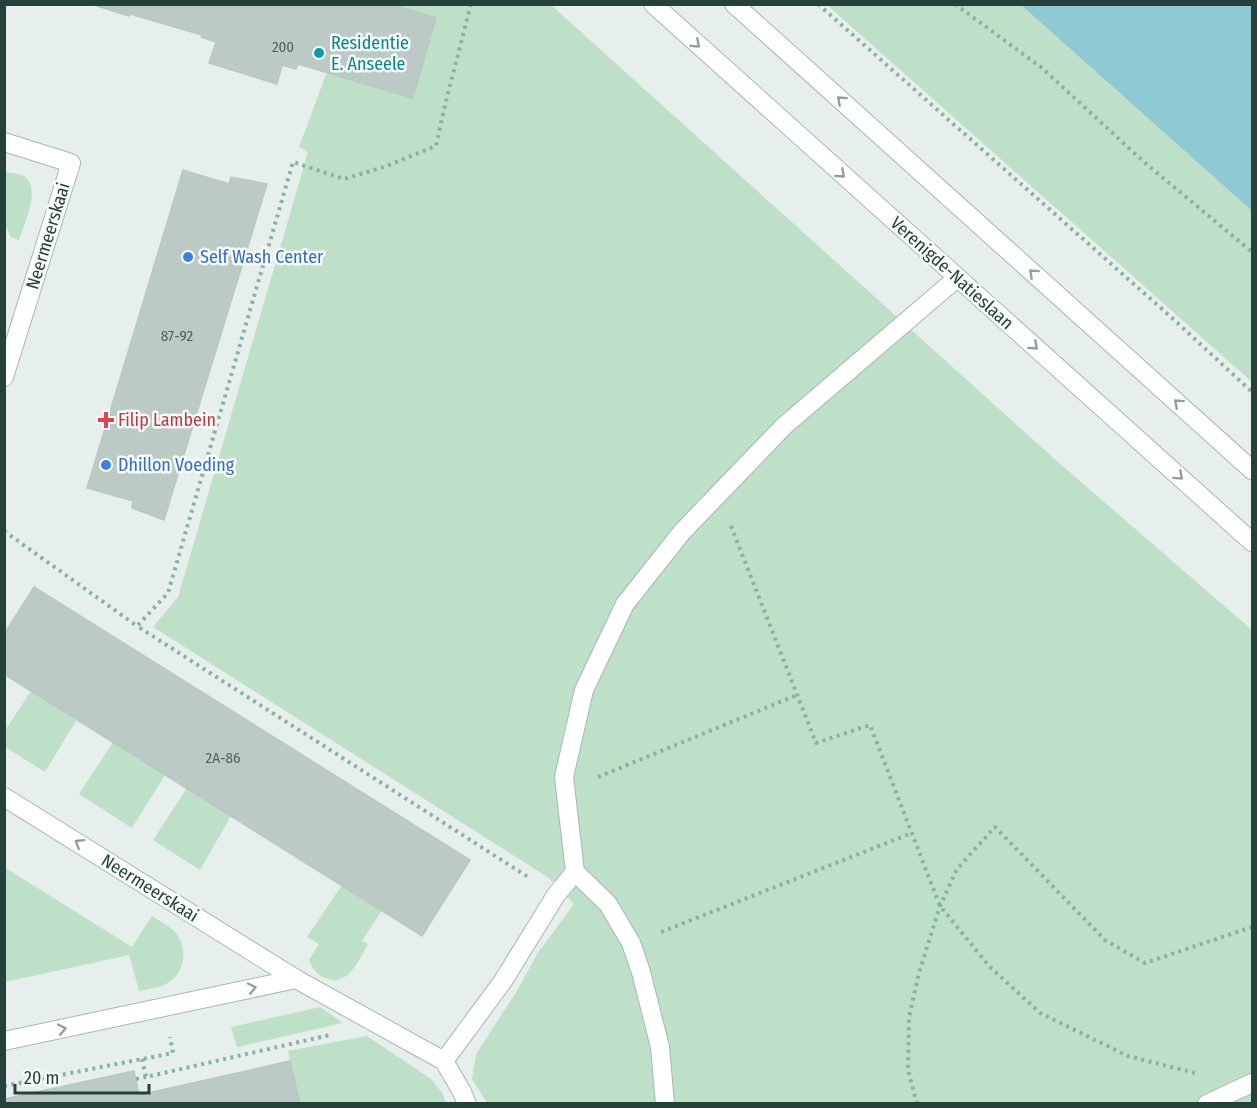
<svg xmlns="http://www.w3.org/2000/svg" width="1257" height="1108" font-family="'Fira Sans Condensed',sans-serif">
	<style>
		.green { fill: #bfe0c8 }
		.water { fill: #8ec9d4 }
		.building { fill: #bbcac4; stroke: #b8c9c2; stroke-width: 1.5 }
		.lines { fill: none; stroke-linecap: round; stroke-linejoin: round }
		.pedestrian-casing { stroke: #a8b8b2; stroke-width: 20 }
		.minor-casing { stroke: #a8b8b2; stroke-width: 20 }
		.tertiary-casing { stroke: #a8b8b2; stroke-width: 20 }
		.path { stroke: #86b3a5; stroke-width: 4; stroke-dasharray: 3 4.5; stroke-linecap: butt }
		.pedestrian { stroke: #fff; stroke-width: 18 }
		.minor { stroke: #fff; stroke-width: 18 }
		.tertiary { stroke: #fff; stroke-width: 18 }
		.oneway { stroke: #92a09c }
		.culture-dot { fill: #0f9aa8; stroke: #f7fbf9; stroke-width: 2 }
		.shop-dot { fill: #3f7fe0; stroke: #f7fbf9; stroke-width: 2 }
		.health-dot { fill: #e0444e; stroke: #f7fbf9; stroke-width: 2 }
		.labels { text-anchor: middle; dominant-baseline: central; stroke-width: 5; stroke-linejoin: round; paint-order: stroke }
		.number-label { font-size: 15px; fill: #4a645c }
		.culture-label { font-size: 18px; fill: #0d838f; stroke: #f7fbf9; text-anchor: start }
		.street-label { font-size: 18px; fill: #24423a; stroke: #f7fbf9 }
		.shop-label { font-size: 18px; fill: #366cbe; stroke: #f7fbf9; text-anchor: start }
		.health-label { font-size: 18px; fill: #be3a42; stroke: #f7fbf9; text-anchor: start }
	</style>
	<rect width="100%" height="100%" fill="#e6efeb"/>
	<g class="green">
		<path d="M352,5H551L1058,462L1252,630V1103H487L472,1079L476,1054L517,991L537,954L574,904L549,878L153,627L178,597L308,152L299,147Z"/>
		<path d="M827,5H1021L1252,211V382Z"/>
		<path d="M5,172C11,173 18,173 24,176C42,187 24,225 19,240L11,237L5,225Z"/>
		<path d="M31,691L77,719L45,772L5,747L4,732Z"/>
		<path d="M113,742L165,775L132,828L79,794Z"/>
		<path d="M187,788L231,816L200,870L153,840Z"/>
		<path d="M4,867L132,947L152,916C159,921 169,925 175,932C189,948 185,974 166,984C158,988 148,989 139,991L129,955L5,982Z"/>
		<path d="M342,885L382,910L362,941L368,944C359,959 350,985 328,979C318,976 313,970 309,960L319,944L307,937Z"/>
		<path d="M320,1007L343,1023L237,1047L231,1027Z"/>
		<path d="M367,1036L431,1079L443,1094L446,1103H300L288,1051Z"/>
	</g>
	<path class="water" d="M1021,5H1252V211Z"/>
	<g class="building">
		<path d="M91,4H390L436,18L413,98L298,64L296,69L282,65L277,84L209,63L216,42L201,37L202,35L130,14L129,16Z"/>
		<path d="M183,170L229,184L231,177L267,184L164,520L132,508L133,501L87,488Z"/>
		<path d="M34,587L470,860L422,936L4,674V634Z"/>
		<path d="M290,1061L300,1104H4V1099L134,1071L139,1095Z"/>
	</g>
	<g class="lines">
		<g class="pedestrian-casing">
			<g id="pedestrian">
				<path d="M296,979L444,1061L462,1092L467,1104"/>
				<path d="M444,1061L503,981L556,895L575,872"/>
				<path d="M665,1104L660,1047L641,972L631,943L608,904L575,872L564,777L584,690L625,604L682,532L784,426L957,278"/>
				<path d="M1207,1104L1252,1083"/>
			</g>
		</g>
		<g class="minor-casing">
			<g id="minor">
				<path d="M4,142L71,163L4,377"/>
				<path d="M4,797L296,979L4,1041"/>
			</g>
		</g>
		<g class="tertiary-casing">
			<g id="tertiary">
				<path d="M653,4L1252,542"/>
				<path d="M734,4L1252,470"/>
			</g>
		</g>
		<g class="path">
			<path d="M471,4L445,105L436,146L384,167L344,179L293,162L168,593L137,626L528,877"/>
			<path d="M818,4L1171,317L1252,392"/>
			<path d="M955,4L1042,68L1144,162L1252,252"/>
			<path d="M731,526L816,743L870,725L940,906L989,966L1040,1013L1128,1056L1195,1073"/>
			<path d="M4,531L137,626"/>
			<path d="M598,777L797,695"/>
			<path d="M661,932L912,833"/>
			<path d="M142,1059L146,1077L330,1035"/>
			<path d="M136,1079L146,1077"/>
			<path d="M4,1086L173,1053L170,1037"/>
			<path d="M917,1104L908,1070L909,1017L919,973L940,906L957,869L995,827L1105,940L1145,963L1252,927"/>
		</g>
		<use href="#pedestrian" class="pedestrian"/>
		<use href="#minor" class="minor"/>
		<use href="#tertiary" class="tertiary"/>
	</g>
	<defs><path id="oneway-chevron" d="M-2-3.5L2.5 0L-2 3.5" fill="none" stroke-width="1.6" stroke-linecap="round" stroke-linejoin="round" transform="scale(1.5)"/></defs>
	<g class="oneway">
		<use href="#oneway-chevron" transform="translate(696 44) rotate(42)"/>
		<use href="#oneway-chevron" transform="translate(841 100) rotate(-138)"/>
		<use href="#oneway-chevron" transform="translate(841 174) rotate(42)"/>
		<use href="#oneway-chevron" transform="translate(1033 273) rotate(-138)"/>
		<use href="#oneway-chevron" transform="translate(1034 346) rotate(42)"/>
		<use href="#oneway-chevron" transform="translate(1178 403) rotate(-138)"/>
		<use href="#oneway-chevron" transform="translate(1179 476) rotate(42)"/>
		<use href="#oneway-chevron" transform="translate(79 843) rotate(-148)"/>
		<use href="#oneway-chevron" transform="translate(252 988) rotate(-12)"/>
		<use href="#oneway-chevron" transform="translate(62 1029) rotate(-12)"/>
	</g>
	<circle class="culture-dot" cx="319" cy="53" r="6"/>
	<g class="shop-dot">
		<circle cx="188" cy="257" r="6"/>
		<circle cx="106" cy="465" r="6"/>
	</g>
	<path class="health-dot" d="M103 411h6v6h6v6h-6v6h-6v-6h-6v-6h6z"/>
	<g class="labels">
		<g class="number-label">
			<text x="283" y="47">200</text>
			<text x="177" y="336">87-92</text>
			<text x="223" y="758">2A-86</text>
		</g>
		<g class="culture-label">
			<text x="331" y="43">Residentie<tspan x="331" dy="21">E. Anseele</tspan></text>
		</g>
		<g class="street-label">
			<text transform="translate(48 236) rotate(-73)">Neermeerskaai</text>
			<text transform="translate(952 273) rotate(42)">Verenigde-Natieslaan</text>
			<text transform="translate(150 888) rotate(32)">Neermeerskaai</text>
		</g>
		<g class="shop-label">
			<text x="200" y="257">Self Wash Center</text>
			<text x="118" y="465">Dhillon Voeding</text>
		</g>
		<g class="health-label">
			<text x="118" y="420">Filip Lambein</text>
		</g>
	</g>
	<rect width="1257" height="1108" fill="none" stroke="#24423a" stroke-width="12"/>
	<path d="M15 1084v9h134v-9" fill="none" stroke="#24423a" stroke-width="3"/>
	<text x="24" y="1084" font-size="18" fill="#24423a" stroke="#f7fbf9" stroke-width="4.5" paint-order="stroke">20 m</text>
</svg>
